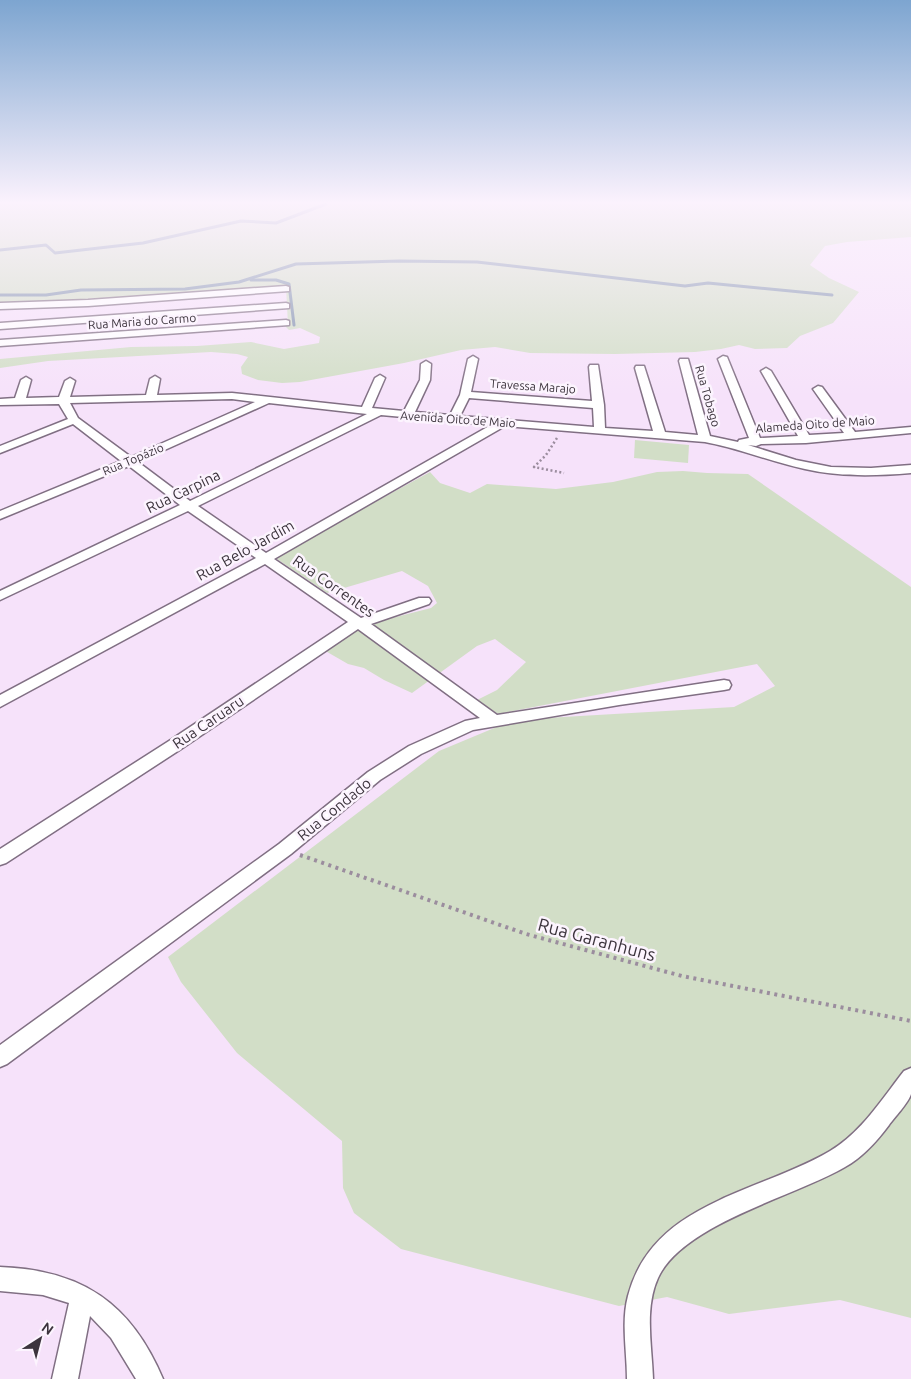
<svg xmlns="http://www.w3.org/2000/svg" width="911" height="1379" font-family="Ubuntu,sans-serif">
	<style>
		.green { fill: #d2dec7 }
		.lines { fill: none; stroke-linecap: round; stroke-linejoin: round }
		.stream { stroke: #7d8fab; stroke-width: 3 }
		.minor-casing { stroke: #806f83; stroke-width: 3 }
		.path-far1 { stroke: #9b8d9e; stroke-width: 2.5; stroke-dasharray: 2 2.5; stroke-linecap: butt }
		.path { stroke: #9b8d9e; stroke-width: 4; stroke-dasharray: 3 4.5; stroke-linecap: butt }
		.minor { fill: #fff; fill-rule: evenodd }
		.labels { text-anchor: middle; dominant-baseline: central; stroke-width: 5; stroke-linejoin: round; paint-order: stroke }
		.far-street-label { font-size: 12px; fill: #3c343d; stroke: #fcf4fe }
		.street-label { font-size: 15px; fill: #3c343d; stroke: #fcf4fe }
		.near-street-label { font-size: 18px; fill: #3c343d; stroke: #fcf4fe }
	</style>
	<rect width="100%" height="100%" fill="#f6e2fa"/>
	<g class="green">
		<path d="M0,204H911V237L847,242L825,246L810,265L829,278L859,292L833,323L800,336L787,348L755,349L739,345L721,349L695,352L615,354L530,353L495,347L461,350L404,363L300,382L282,383L258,380L242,374L241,367L248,357L237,354L211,352L48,361L0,368V359L131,347L197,346L251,342L284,349L319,343L320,337L300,328L289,330L285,326L288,325L286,287L0,304Z"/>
		<path d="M635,440L689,445L688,463L634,458Z"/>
		<path d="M683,471L707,473L748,474L911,587V1318L840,1300L729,1314L667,1297L619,1306L401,1249L354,1213L343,1188L342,1141L237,1053L181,982L168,957L439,751L499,726L546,718L734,707L775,686L757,664L498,714L477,700L497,690L526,662L495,639L477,646L412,693L384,680L364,668L348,664L322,649L353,628L431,608L437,603L428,586L402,571L327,593L274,557L430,472L440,483L470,493L487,484L556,489L613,482L657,472Z"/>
	</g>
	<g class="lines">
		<g class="stream">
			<path d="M0,250L46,245L55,253L143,243L241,221L276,223L326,204"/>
			<path d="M251,280H276L289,284L294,325"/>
			<path d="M0,295H46L81,290L185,289L239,282L296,264L399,261L477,262L685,286L708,283L832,295"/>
		</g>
		<g class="minor-casing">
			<g id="minor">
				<path d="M286,286L289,287V291L88,306L0,309V303L88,300Z"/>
				<path d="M286,303L289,304V308L0,329V323Z"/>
				<path d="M286,320L289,321V325L0,346V340Z"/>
				<path d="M473,356L478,359L471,392L592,401L589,367L590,365H598L604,405L605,428L653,431L635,368L636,366H644L665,432L698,435L679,361L680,359H688L710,436L738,442L739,440L749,438L718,359L723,356L727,357L760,438L798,436L761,371L766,368L771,371L809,435L844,433L813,389L818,386L822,387L855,432L911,427V433L806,443L761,444L756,446L748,445L796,460L831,467L871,468L911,465V473C875,476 840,477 805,469C771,462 739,448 705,442L505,426L274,559L361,618L419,598H429L431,601L429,604L371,624L497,715L724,680L729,681L731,685L729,689L724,690L619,705L473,730L421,754L380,780L291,854L7,1064L0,1067V1045L279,844L368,772L409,746L465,721L480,718L358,629L181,749L6,863L0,865V849L169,741L348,622L265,564L0,707V695L256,558L188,511L0,600V591L180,505L129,466L0,519V511L121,461L73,424L0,453V446L68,419L59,404L0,405V399L15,398L21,380L26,377L31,380L26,398L59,397L65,381L70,378L75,381L70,397L146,395L150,379L155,376L160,379L157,395L232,393L362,407L375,378L380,375L385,378L372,408L404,411L420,380L421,364L426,361L431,364L430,380L415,412L450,415L460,395L468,359ZM469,398L593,408L594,427L460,416ZM232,399L255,402L131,457L78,418L70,403ZM269,403L367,414L190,501L138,462ZM381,415L491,425L266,553L198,506Z"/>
				<path d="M911,1068C911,1076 911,1087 911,1094C909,1102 894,1118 889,1125C877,1141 863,1157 845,1167C796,1196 682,1224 658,1278C644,1309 652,1346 653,1379H627C627,1352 621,1322 628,1296C652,1202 759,1193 830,1151C861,1133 882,1099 904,1071Z"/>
				<path d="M0,1267C82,1270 131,1303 163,1379H136L111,1338L90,1316L78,1379H52L69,1303L43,1295L0,1291Z"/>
			</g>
		</g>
		<path class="path-far1" d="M557,438L546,455L534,467L564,473"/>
		<path class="path" d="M300,855L526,934L682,976L911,1021"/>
		<use href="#minor" class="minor"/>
	</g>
	<linearGradient id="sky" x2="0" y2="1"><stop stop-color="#7da5d0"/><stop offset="0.51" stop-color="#fbf2fd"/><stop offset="1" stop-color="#fbf2fd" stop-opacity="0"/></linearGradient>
	<rect width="911" height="397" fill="url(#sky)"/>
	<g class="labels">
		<g class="far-street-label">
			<text transform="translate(142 321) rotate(-4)">Rua Maria do Carmo</text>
			<text transform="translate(533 386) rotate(4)">Travessa Marajo</text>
			<text transform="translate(708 396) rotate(74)">Rua Tobago</text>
			<text transform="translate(458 419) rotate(4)">Avenida Oito de Maio</text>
			<text transform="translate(815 424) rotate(-4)">Alameda Oito de Maio</text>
			<text transform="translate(133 459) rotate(-23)">Rua Topázio</text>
		</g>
		<g class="street-label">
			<text transform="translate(183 491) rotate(-26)">Rua Carpina</text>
			<text transform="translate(245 550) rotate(-29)">Rua Belo Jardim</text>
			<text transform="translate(334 586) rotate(35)">Rua Correntes</text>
			<text transform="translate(208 722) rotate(-34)">Rua Caruaru</text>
			<text transform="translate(334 809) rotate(-39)">Rua Condado</text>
		</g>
		<g class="near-street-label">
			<text transform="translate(597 939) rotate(15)">Rua Garanhuns</text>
		</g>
	</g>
	<g transform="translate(40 1339) rotate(36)" stroke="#fcf4fe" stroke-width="4" paint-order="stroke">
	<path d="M0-4L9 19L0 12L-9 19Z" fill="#3c343d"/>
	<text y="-8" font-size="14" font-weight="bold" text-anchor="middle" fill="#3c343d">N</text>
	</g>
</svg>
